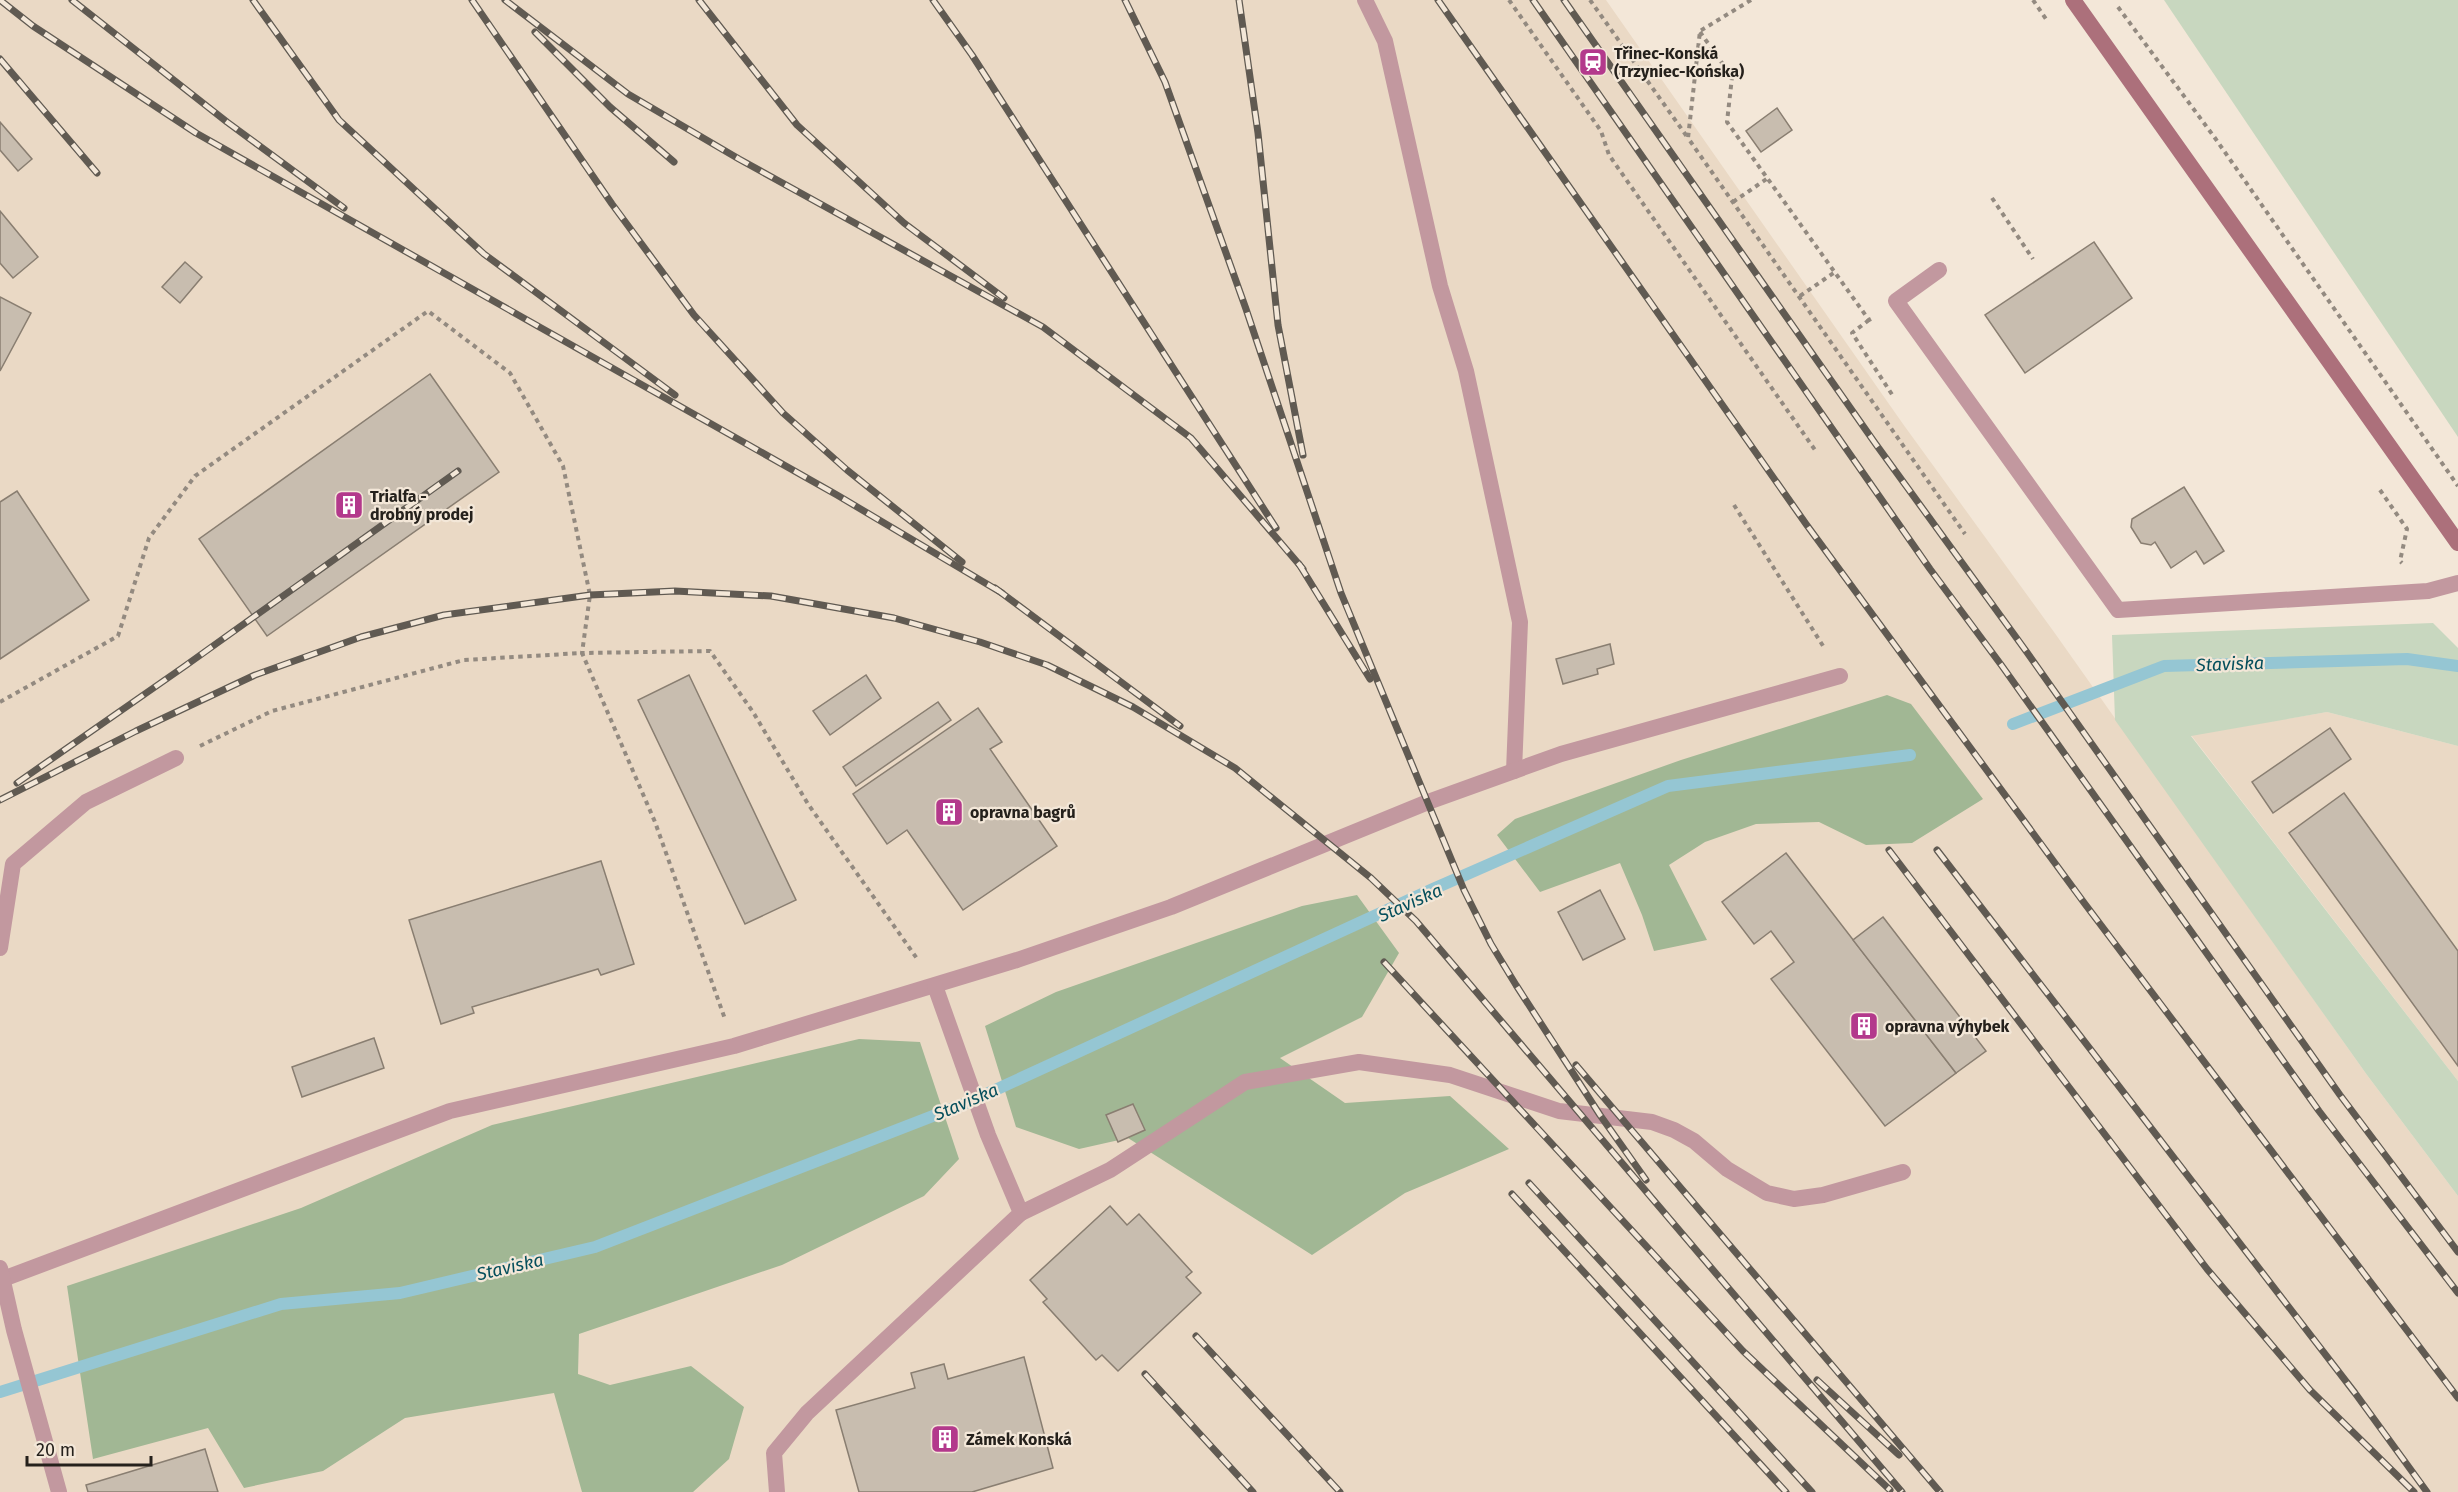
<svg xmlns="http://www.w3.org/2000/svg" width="2458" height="1492" font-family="'Fira Sans',sans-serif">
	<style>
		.built { fill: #ead9c5 }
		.green { fill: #c8d7bf }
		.forest { fill: #a1b794 }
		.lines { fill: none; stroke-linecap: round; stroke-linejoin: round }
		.stream { stroke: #95c6d3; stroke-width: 12 }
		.building { fill: #c8bdaf; stroke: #897e71; stroke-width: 1.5 }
		.path { stroke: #938a80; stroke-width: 4; stroke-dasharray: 4.5 4.5; stroke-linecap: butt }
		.service { stroke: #c2989f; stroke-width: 16 }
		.minor { stroke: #c2989f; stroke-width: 16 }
		.secondary { stroke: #ac707b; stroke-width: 16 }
		.rail-casing { stroke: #605a52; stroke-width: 7 }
		.rail { stroke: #f3e7d8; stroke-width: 4.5; stroke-dasharray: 14; stroke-linecap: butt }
		.labels { text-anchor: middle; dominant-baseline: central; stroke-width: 4.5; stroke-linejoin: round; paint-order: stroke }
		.poi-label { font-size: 16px; font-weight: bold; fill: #25211c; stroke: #f3e7d8; text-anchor: start }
		.water-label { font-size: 18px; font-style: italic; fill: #064f5c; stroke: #f3e7d8 }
	</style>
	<rect width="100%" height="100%" fill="#f3e7d8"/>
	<g class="built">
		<path d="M0,0H1606L1903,424L2054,632L2367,1075L2458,1196V1492H0Z"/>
		<path d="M2327,712L2458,746V1081L2191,735Z"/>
	</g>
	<g class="green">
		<path d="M2164,0H2458V437Z"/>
		<path d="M2433,623L2458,648V746L2327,712L2191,736L2458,1081V1196L2367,1075L2115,720L2112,635Z"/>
	</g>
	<g class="forest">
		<path d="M1887,695L1911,704L1983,799L1912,843L1866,845L1819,822L1756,824L1705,842L1669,865L1707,940L1654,951L1642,915L1620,863L1540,892L1497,835L1515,819L1681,760Z"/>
		<path d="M1357,895L1399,953L1362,1017L1280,1058L1345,1103L1450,1096L1509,1149L1405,1193L1312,1255L1128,1138L1079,1149L1016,1127L985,1026L1056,992L1302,906Z"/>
		<path d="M859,1039L920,1042L959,1159L924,1196L782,1265L579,1334L578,1374L610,1385L691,1366L744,1407L729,1459L693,1492H582L554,1393L405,1418L323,1471L244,1488L208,1428L93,1459L67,1286L301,1208L492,1125Z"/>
	</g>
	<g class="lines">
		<g class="stream">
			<path d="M2013,724L2164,666L2407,659L2458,666"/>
			<path d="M0,1392L281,1304L400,1293L595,1247L969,1102L1433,889L1668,786L1910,755"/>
		</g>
	</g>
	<g class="building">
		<path d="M1777,108L1792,130L1761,152L1746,131Z"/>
		<path d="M0,122L32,159L18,171L0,150Z"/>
		<path d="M0,211L38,257L13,278L0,263Z"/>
		<path d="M2094,242L2132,298L2025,373L1985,315Z"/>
		<path d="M185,262L202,277L180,303L162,287Z"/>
		<path d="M0,297L31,313L0,371Z"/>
		<path d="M430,374L499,472L267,636L199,539Z"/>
		<path d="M2184,487L2224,551L2204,564L2196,551L2171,568L2155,542L2151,545L2141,543L2131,527L2132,519Z"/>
		<path d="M17,491L89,600L0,659V502Z"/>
		<path d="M1610,644L1614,664L1597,669L1598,674L1563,684L1556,659Z"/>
		<path d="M689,675L796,900L745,924L638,700Z"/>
		<path d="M866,675L881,698L830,735L813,711Z"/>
		<path d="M938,702L951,720L856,786L843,767Z"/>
		<path d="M978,708L1002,742L990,749L1057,846L963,910L907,830L887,844L853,794Z"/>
		<path d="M2330,728L2351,759L2273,813L2252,782Z"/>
		<path d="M2344,793L2458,951V1066L2289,833Z"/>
		<path d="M1786,853L1956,1073L1885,1126L1771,979L1794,962L1771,931L1754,944L1722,902Z"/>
		<path d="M601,861L634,964L601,975L598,969L472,1007L474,1013L441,1024L409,920Z"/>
		<path d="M1600,890L1625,939L1583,960L1558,912Z"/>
		<path d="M1883,917L1986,1051L1956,1073L1853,940Z"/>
		<path d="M374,1038L384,1068L302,1097L292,1067Z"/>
		<path d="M1133,1104L1145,1130L1118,1142L1106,1115Z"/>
		<path d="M1110,1206L1127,1225L1139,1214L1192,1272L1186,1277L1201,1293L1118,1371L1102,1355L1096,1360L1043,1302L1047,1299L1030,1280Z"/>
		<path d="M1024,1357L1053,1468L972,1492H859L836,1410L915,1388L911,1373L944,1364L948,1379Z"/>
		<path d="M205,1449L218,1492H88L86,1485Z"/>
	</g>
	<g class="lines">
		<g class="path">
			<path d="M1509,0L1601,131L1609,155L1815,450"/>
			<path d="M1590,0L1688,138"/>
			<path d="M1751,0L1700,31L1688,138L1965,534"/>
			<path d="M2033,0L2046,19"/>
			<path d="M2118,7L2215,138L2458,486"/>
			<path d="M1700,32L1732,77L1727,122L1869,320L1871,319"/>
			<path d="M1992,198L2033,259"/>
			<path d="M1733,202L1768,178"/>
			<path d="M1800,296L1835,272"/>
			<path d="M1869,320L1852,333L1893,396"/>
			<path d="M2380,490L2407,529L2400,561L2402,563"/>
			<path d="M1734,505L1825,649"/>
			<path d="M0,702L118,636L149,538L195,476L428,311L510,373L563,466L590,595L582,653L710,651L753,712L808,804L918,960"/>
			<path d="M200,746L272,711L464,660L582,653L655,822L725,1019"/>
		</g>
		<g class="service">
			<path d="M1365,0L1385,41L1440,286L1466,371L1520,622L1514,771"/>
			<path d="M1939,270L1896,301L2118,610L2428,591L2458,583"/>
			<path d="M0,948L13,864L86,802L176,758"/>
			<path d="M1021,1213L1110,1170L1245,1082L1359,1062L1450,1075L1559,1111L1652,1122L1674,1130L1694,1141L1727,1169L1767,1193L1794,1199L1823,1195L1903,1172"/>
			<path d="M3,1279L450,1111L734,1046L1017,960L1171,907L1428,802L1561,754L1840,676"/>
			<path d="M777,1492L774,1453L807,1413L1021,1213L988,1135L935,986"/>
		</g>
		<path class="minor" d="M0,1268L14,1330L59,1492"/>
		<path class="secondary" d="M2073,0L2458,543"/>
		<g class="rail-casing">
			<g id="rail">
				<path d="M0,0L33,26L196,133L837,495L1002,593"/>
				<path d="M72,0L227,122L344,208"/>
				<path d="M253,0L339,120L484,254L675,395"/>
				<path d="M472,0L612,204L694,315L783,413L847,470L962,562"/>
				<path d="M505,0L628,94L739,159L1043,327L1191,438L1303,569"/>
				<path d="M699,0L797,125L904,223L1004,298"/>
				<path d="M933,0L972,55L1276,528"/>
				<path d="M1125,0L1165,82L1246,309L1341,593L1464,890L1491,944L1516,985L1600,1115L1646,1180"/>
				<path d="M1239,0L1258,133L1278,325L1303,455"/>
				<path d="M1438,0L1806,524L2085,904L2458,1398"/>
				<path d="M1533,0L1930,569L2002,666L2319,1111L2458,1293"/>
				<path d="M1564,0L1875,443L2026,651L2340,1095L2458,1252"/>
				<path d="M535,32L610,107L674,162"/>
				<path d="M0,59L97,173"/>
				<path d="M1299,564L1370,679"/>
				<path d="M995,588L1180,726"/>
				<path d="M17,783L185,666L458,471"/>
				<path d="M0,800L136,731L255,675L361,637L444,615L590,595L675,591L771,596L894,618L980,642L1047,665L1133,707L1235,768L1371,878L1416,921L1902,1492"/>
				<path d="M1889,850L2207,1269L2310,1390L2414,1492"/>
				<path d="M1937,850L2355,1393L2427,1492"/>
				<path d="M1384,962L1743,1351L1890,1490"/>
				<path d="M1576,1065L1940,1492"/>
				<path d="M1529,1183L1812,1492"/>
				<path d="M1512,1194L1786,1492"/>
				<path d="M1196,1336L1340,1492"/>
				<path d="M1145,1374L1253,1492"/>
				<path d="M1817,1380L1899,1455"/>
			</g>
		</g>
		<use href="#rail" class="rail"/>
	</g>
	<defs>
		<g id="station-square" transform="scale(1.5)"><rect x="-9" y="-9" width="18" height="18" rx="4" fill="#b3398c" stroke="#f3e7d8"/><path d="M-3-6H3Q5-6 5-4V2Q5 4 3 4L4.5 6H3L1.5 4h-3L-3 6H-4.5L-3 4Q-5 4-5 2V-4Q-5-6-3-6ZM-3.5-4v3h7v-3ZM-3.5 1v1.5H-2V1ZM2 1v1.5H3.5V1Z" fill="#fff"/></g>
		<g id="building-square" transform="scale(1.5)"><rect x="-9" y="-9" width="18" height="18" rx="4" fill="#b3398c" stroke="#f3e7d8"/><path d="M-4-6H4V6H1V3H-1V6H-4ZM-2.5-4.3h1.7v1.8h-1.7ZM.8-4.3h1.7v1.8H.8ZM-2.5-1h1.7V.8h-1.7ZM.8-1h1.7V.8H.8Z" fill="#fff"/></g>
	</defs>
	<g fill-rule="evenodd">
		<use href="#station-square" x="1593" y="62"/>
		<use href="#building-square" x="349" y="505"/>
		<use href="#building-square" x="949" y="812"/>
		<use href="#building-square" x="1864" y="1026"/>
		<use href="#building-square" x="945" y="1439"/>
	</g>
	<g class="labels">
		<g class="poi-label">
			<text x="1614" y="53">Třinec-Konská<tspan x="1614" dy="18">(Trzyniec-Końska)</tspan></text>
			<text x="370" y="496">Trialfa -<tspan x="370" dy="18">drobný prodej</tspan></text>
			<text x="970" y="812">opravna bagrů</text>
			<text x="1885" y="1026">opravna výhybek</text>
			<text x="966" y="1439">Zámek Konská</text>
		</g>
		<g class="water-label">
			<text transform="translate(2230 664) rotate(-2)">Staviska</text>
			<text transform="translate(1410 903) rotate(-24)">Staviska</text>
			<text transform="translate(966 1102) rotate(-23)">Staviska</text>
			<text transform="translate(510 1267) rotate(-13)">Staviska</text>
		</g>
	</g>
	<path d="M27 1456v9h124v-9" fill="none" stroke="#25211c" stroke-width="3"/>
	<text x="36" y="1456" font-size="18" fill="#25211c" stroke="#f3e7d8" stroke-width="4.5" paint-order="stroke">20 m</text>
</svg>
